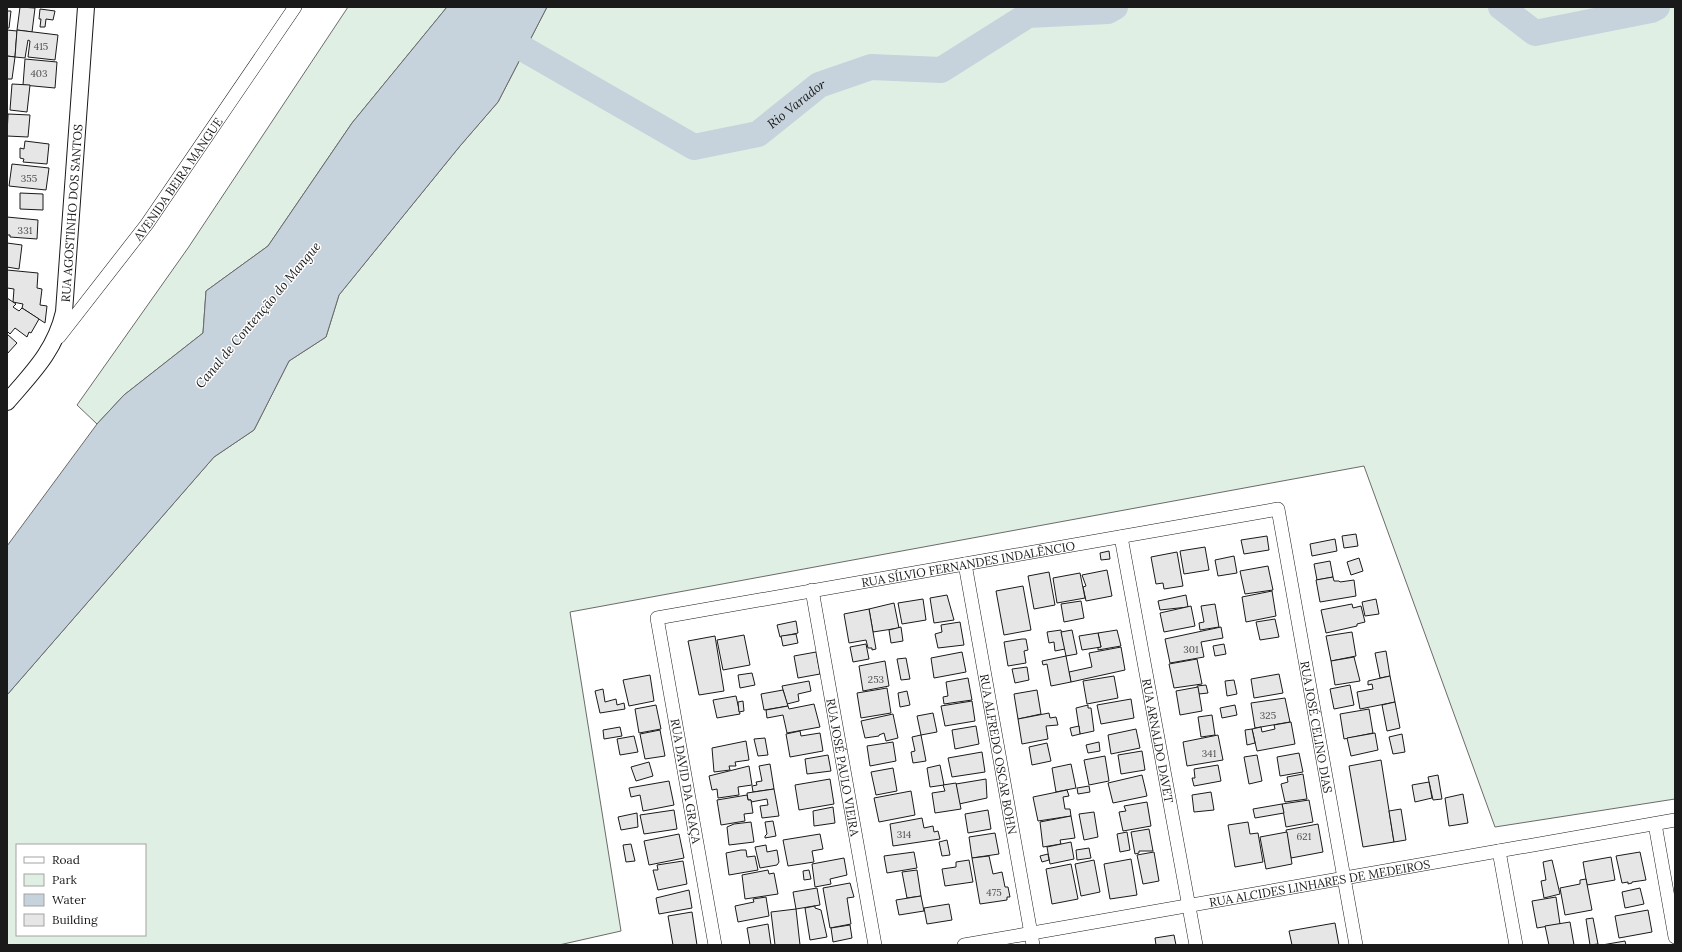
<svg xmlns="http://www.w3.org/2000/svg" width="1682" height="952" font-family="Lora,serif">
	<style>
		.green { fill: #e0efe3; stroke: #6a6a6a; fill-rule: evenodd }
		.water { fill: #c6d2dc; stroke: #6a6a6a }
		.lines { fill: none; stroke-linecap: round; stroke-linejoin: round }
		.river { stroke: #c6d2dc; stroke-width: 26 }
		.building { fill: #e6e6e6; stroke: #1a1a1a }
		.minor-casing { stroke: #1a1a1a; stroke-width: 14 }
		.tertiary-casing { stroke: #1a1a1a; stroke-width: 18 }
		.minor { stroke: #fff; stroke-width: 13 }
		.tertiary { stroke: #fff; stroke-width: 16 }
		.labels { text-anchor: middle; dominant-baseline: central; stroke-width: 3; stroke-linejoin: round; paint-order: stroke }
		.number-label { font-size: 10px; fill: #4d4d4d }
		.street-label { font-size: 12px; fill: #1a1a1a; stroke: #fff }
		.water-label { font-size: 13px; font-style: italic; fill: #1a1a1a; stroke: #fff }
	</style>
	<rect width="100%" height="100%" fill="#fff"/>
	<g class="green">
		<path d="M348,7H447L352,123L268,246L206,291L203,333L124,395L97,424L77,405L188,248Z"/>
		<path d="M547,7H1675V799L1495,827L1364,466L570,612L621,931L559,945H7V695L214,457L254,430L289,361L326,337L339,295L460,146L498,102ZM17,845H145V935H17Z"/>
	</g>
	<path class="water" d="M447,7H547L498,102L460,146L339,295L326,337L289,361L254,430L214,457L7,695V546L97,424L124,395L203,333L206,291L268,246L352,123Z"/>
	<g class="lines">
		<g class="river">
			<path d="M1501,7L1535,33L1651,10L1657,7"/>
			<path id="s1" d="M494,32L694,147L758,134L819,85L871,67L941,70L1028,15L1108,11L1115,7"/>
		</g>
	</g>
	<g class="building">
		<path d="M20,7L35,8L32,32L17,30Z"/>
		<path d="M40,9L55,11L53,20L46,19L45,27H40L41,19H39Z"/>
		<path d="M7,11H11L9,28H7Z"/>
		<path d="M7,30L17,31L15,57L7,56Z"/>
		<path d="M17,30L58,35L55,60L28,57L30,41L28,40L25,58L15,57Z"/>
		<path d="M7,56L15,57L12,79H8L7,80Z"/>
		<path d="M25,59L57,62L55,88L23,85Z"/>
		<path d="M12,84L30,85L27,112L10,110Z"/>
		<path d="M8,114L30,115L28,137L7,136Z"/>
		<path d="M25,141L49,144L47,164L23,162L24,159L20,158V148L24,149Z"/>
		<path d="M12,164L49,168L46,190L9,186Z"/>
		<path d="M20,193L43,194V210L20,209Z"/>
		<path d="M7,217L38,220L37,239L10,237V235H7Z"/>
		<path d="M7,243L22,245L19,269L7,267Z"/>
		<path d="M7,270L38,273L37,288L42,289L40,305L47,306L45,323L22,308L23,304L13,302L14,289L7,288Z"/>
		<path d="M7,298L16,304L13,307L19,311L22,308L39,319L31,333L29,332L27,337L15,328L10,334L7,331Z"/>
		<path d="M7,334L17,343L7,354Z"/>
		<path d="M1356,534L1358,546L1344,548L1342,536Z"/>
		<path d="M1267,536L1269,550L1244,554L1241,540Z"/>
		<path d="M1335,539L1337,551L1312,556L1310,544Z"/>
		<path d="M1205,547L1209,570L1184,574L1180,551Z"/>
		<path d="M1109,551L1110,559L1101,560L1100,553Z"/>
		<path d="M1177,552L1183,586L1164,589L1163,583L1156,584L1151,557Z"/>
		<path d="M1234,556L1237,573L1218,576L1215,560Z"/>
		<path d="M1359,558L1363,571L1351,575L1347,562Z"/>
		<path d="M1330,561L1333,577L1317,580L1314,564Z"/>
		<path d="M1268,566L1273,590L1245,594L1240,571Z"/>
		<path d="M1107,570L1112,596L1086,601L1083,587L1086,586L1082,575Z"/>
		<path d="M1049,572L1055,605L1034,609L1028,576Z"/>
		<path d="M1080,573L1085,598L1057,603L1053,578Z"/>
		<path d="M1333,577L1334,581H1339L1340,582L1354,580L1356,596L1320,602L1316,580Z"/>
		<path d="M1023,586L1031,630L1004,635L996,591Z"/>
		<path d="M1272,591L1276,616L1246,622L1242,597Z"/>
		<path d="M947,595L954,620L934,623L930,598Z"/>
		<path d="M1186,595L1188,607L1160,610L1158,601Z"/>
		<path d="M923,599L926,620L902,624L898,603Z"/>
		<path d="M1376,599L1379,614L1365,616L1362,602Z"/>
		<path d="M1081,601L1084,618L1064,622L1061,604Z"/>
		<path d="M894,603L899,628L873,632L869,609Z"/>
		<path d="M1215,604L1219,627L1200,630L1199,623L1204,622L1201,606Z"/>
		<path d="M1352,604L1353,608L1361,606L1365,622L1357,624V626L1326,633L1321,610Z"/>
		<path d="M1191,606L1195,626L1164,632L1160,613Z"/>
		<path d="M869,609L876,649L872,650V648H868L866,640L849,643L844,614Z"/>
		<path d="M1275,619L1279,637L1260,640L1256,622Z"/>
		<path d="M796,621L798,633L780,637L777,625Z"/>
		<path d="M960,622L964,645L938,648L935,634L942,632L941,625Z"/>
		<path d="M901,627L903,641L891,643L889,630Z"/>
		<path d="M1221,627L1223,638L1201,642L1204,657L1170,663L1165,639Z"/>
		<path d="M1061,630L1065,649L1055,651L1054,642L1049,643L1047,632Z"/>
		<path d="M1072,630L1077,654L1066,656L1061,632Z"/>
		<path d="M1117,630L1121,646L1098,650V647H1101L1098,633Z"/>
		<path d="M1352,632L1356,656L1331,661L1326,636Z"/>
		<path d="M1098,633L1101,647L1082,650L1079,636Z"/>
		<path d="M796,634L798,643L783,646L781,636Z"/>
		<path d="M744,635L750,665L723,670L717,640Z"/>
		<path d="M715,636L724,691L699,695L688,641Z"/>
		<path d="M1022,639H1026L1028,650L1024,651L1026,663L1008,666L1004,642Z"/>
		<path d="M866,644L869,659L853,662L850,647Z"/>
		<path d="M1224,644L1226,654L1215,656L1213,646Z"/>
		<path d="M1121,647L1125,670L1071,682L1069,672L1092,667L1089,653Z"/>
		<path d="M1386,651L1390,676L1380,678L1375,653Z"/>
		<path d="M816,652L820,674L798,678L794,656Z"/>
		<path d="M962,652L966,672L934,678L931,658Z"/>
		<path d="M1066,656L1071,682L1051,686L1047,664L1043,665L1042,661Z"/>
		<path d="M1354,657L1360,681L1335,685L1331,661Z"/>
		<path d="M906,658L910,679L901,680L897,659Z"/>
		<path d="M1197,659L1202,684L1174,688L1169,664Z"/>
		<path d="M885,661L889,686L863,691L859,666Z"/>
		<path d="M1027,667L1029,680L1015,683L1012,669Z"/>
		<path d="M752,673L755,685L740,688L738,675Z"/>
		<path d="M1279,674L1283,693L1254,698L1251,679Z"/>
		<path d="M650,675L654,701L629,706L623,680Z"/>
		<path d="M1114,676L1118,698L1087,704L1083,681Z"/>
		<path d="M1390,676L1395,702L1360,709L1357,692L1373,689L1372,684L1368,685V681Z"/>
		<path d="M968,678L972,700L944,704L943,697L948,696L946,682Z"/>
		<path d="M1234,680L1237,694L1227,696L1225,681Z"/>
		<path d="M809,681L811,691L798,694L799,701L787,704L782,686Z"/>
		<path d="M1206,685L1208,693L1199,694L1197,686Z"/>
		<path d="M1350,685L1354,705L1334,709L1330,689Z"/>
		<path d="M1198,687L1202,711L1180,715L1176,691Z"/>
		<path d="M887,688L891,713L861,718L857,693Z"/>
		<path d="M603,689L605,702L616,699L617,705L624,703L625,709L600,713L595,691Z"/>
		<path d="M783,690L788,706L764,710L761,694Z"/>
		<path d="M1037,690L1041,714L1018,719L1014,694Z"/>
		<path d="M907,691L910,705L900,707L898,693Z"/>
		<path d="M736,696L740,714L717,718L713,700Z"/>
		<path d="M1285,698L1290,722L1255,728L1251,703Z"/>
		<path d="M1131,699L1134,718L1101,724L1097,705Z"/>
		<path d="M743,701L744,711L739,712L738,702Z"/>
		<path d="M972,701L975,721L945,726L941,706Z"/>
		<path d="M1395,702L1400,728L1387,731L1382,705Z"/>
		<path d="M814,704L820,727L787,733L783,715L767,718L766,710L788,706L789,709Z"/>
		<path d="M656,705L661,729L639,733L635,709Z"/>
		<path d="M1088,705V708H1091L1094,731L1080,734L1076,708Z"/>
		<path d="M1235,705L1237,715L1222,718L1220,708Z"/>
		<path d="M1369,709L1373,733L1344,739L1340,714Z"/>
		<path d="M933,713L937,732L921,735L917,716Z"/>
		<path d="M1049,713L1050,718L1056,717L1058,725L1046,726L1048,739L1022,744L1018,719Z"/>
		<path d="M893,714L898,738L886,741L884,733L879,735V736L865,738L861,721Z"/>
		<path d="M1212,715L1215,735L1201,737L1198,717Z"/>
		<path d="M1291,722L1295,744L1257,751L1252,729L1261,727L1262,732L1275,729L1274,725Z"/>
		<path d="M976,726L979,744L955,749L952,730Z"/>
		<path d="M1079,726L1080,734L1072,736L1070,728Z"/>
		<path d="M620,727L622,736L604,739L603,730Z"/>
		<path d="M1136,729L1140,748L1111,754L1108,735Z"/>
		<path d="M1252,729L1255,743L1247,745L1245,730Z"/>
		<path d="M660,730L665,756L645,759L640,734Z"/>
		<path d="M800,731L801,736L820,733L823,751L790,757L786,734Z"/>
		<path d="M1375,733L1378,750L1351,756L1347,738Z"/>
		<path d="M1402,734L1405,752L1393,754L1389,737Z"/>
		<path d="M921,735L926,761L913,763L911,752L915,751L912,737Z"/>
		<path d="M1218,735L1223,760L1187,766L1183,742Z"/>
		<path d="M634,736L638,752L620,755L617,739Z"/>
		<path d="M765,738L768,755L758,756L754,739Z"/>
		<path d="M746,741L749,760L735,762L736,766H729L730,770L714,772L712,748Z"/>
		<path d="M893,742L896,761L870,766L867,746Z"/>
		<path d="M1099,742L1100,751L1088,753L1086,745Z"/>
		<path d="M1047,743L1051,761L1032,765L1029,747Z"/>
		<path d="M1142,751L1145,770L1121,774L1118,755Z"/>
		<path d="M982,752L985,772L952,777L948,758Z"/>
		<path d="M1299,753L1303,772L1280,776L1277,757Z"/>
		<path d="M828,755L831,771L807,774L805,759Z"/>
		<path d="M1257,755L1262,781L1249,784L1244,757Z"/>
		<path d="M1105,756L1109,781L1089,785L1084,760Z"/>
		<path d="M1381,760L1394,842L1363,847L1349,766Z"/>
		<path d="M649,762L653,776L636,781L631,767Z"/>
		<path d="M770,764L774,789L753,792L752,786L757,785L756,782L762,781L759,766Z"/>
		<path d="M1071,764L1076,788L1056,792L1052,768Z"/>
		<path d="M940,765L944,785L930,787L927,768Z"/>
		<path d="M1218,765L1221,781L1194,786L1192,778H1195L1194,769Z"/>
		<path d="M749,766L752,785L738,787L739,795L718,798L717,789L712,790L709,776Z"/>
		<path d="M893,768L897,791L876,795L871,772Z"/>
		<path d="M1303,774L1307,799L1285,802L1281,784L1288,782L1287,777Z"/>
		<path d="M1142,775L1147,796L1113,803L1108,783Z"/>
		<path d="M1438,775L1442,799L1433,800L1428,777Z"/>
		<path d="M830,779L834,804L799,810L795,785Z"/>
		<path d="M986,779L987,798L959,804L956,784Z"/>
		<path d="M669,781L674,805L643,811L640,795L631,797L629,788Z"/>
		<path d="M1429,782L1432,798L1415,802L1412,785Z"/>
		<path d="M956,783L961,809L935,813L932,793L945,791L943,785Z"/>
		<path d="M1089,786L1090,792L1078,794L1077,788Z"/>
		<path d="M774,789L779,816L762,818L760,806L768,805L767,799L751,802V800H748L747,793Z"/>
		<path d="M1067,790L1069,796L1063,797L1065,809H1070L1071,816L1038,821L1033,797Z"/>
		<path d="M911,791L915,815L879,822L874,798Z"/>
		<path d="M1211,792L1214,810L1194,812L1192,795Z"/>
		<path d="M1463,794L1468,823L1449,826L1445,798Z"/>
		<path d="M747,795L748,800H751L753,813L744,814L745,821L721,825L717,800Z"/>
		<path d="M1309,800L1313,822L1286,827L1282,804Z"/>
		<path d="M1147,802L1151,826L1123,831L1119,812L1126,811L1124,806Z"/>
		<path d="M1282,804L1284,813L1255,818L1253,809Z"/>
		<path d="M833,807L835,823L814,826L813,811Z"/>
		<path d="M1401,809L1406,840L1394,842L1389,811Z"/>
		<path d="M674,810L677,829L644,834L640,815Z"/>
		<path d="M988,810L991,829L968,833L965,814Z"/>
		<path d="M1094,812L1098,837L1084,840L1079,814Z"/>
		<path d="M637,813L638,827L621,830L618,817Z"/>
		<path d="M1071,816L1075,838L1060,840L1061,844L1043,847L1040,822Z"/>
		<path d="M922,818L924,828L933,826L934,832L938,831L940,839L893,846L890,824Z"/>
		<path d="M773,821L776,836L765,838V836L767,834L765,822Z"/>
		<path d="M751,822L754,842L729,845L727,827L734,824Z"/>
		<path d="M1248,822L1250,834L1258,833L1263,862L1235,867L1228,825Z"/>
		<path d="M1318,824L1323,852L1291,858L1286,830Z"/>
		<path d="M1149,829L1153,851H1139V853L1135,854L1131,832Z"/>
		<path d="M1127,832L1130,850L1120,852L1117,834Z"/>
		<path d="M1287,832L1292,864L1266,869L1260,837Z"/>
		<path d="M995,833L999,854L972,858L969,837Z"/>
		<path d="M679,834L684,858L649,865L644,841Z"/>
		<path d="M820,834L823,849L812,851L814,862L788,866L783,840Z"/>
		<path d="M947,840L950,855L942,856L939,842Z"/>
		<path d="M1071,842L1074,859L1050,864L1047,847Z"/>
		<path d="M631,844L635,861L626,862L623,845Z"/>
		<path d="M766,845L767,852L777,850L779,862L777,865L760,868L755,847Z"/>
		<path d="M1089,848L1091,858L1077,860L1076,850Z"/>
		<path d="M741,850H746L747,857L755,856L758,870L729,875L726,853Z"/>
		<path d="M914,852L917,868L887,873L884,856Z"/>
		<path d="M1154,852L1159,881L1143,884L1137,855Z"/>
		<path d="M1640,852L1646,880L1632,882V883L1628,884V882L1622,883L1616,856Z"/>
		<path d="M1048,854L1049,860L1042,862L1040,856Z"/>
		<path d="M989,856L993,874L1002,872L1005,887H1008L1010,897H1007V900L980,904L972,858Z"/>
		<path d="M1611,857L1615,880L1587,885L1583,862Z"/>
		<path d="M844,858L847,875L830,879L831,884L815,887L812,864Z"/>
		<path d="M1131,859L1137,895L1110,899L1104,864Z"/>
		<path d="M969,860L973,882L945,886L942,869L956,867V862Z"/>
		<path d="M1094,860L1100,892L1081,896L1075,864Z"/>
		<path d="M1552,860L1560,894L1544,898L1541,881L1546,880L1543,862Z"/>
		<path d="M683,861L687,884L658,890L653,870H658L657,865Z"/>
		<path d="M1071,864L1078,899L1052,904L1046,869Z"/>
		<path d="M768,870L769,874L774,873L778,894L745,899L742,875Z"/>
		<path d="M809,870L811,879L804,880L803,871Z"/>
		<path d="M917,870L921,896L907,898L902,872Z"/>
		<path d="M1586,879L1592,910L1565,915L1560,888L1580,884V880Z"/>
		<path d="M850,883L854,897L847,898L851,924L830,928L823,888Z"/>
		<path d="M817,888L820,905L796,909L793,892Z"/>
		<path d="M1640,888L1644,904L1625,908L1622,892Z"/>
		<path d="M689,890L692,908L659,914L656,898Z"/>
		<path d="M921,896L924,911L899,915L896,900Z"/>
		<path d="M766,897L769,916L738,922L735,906L754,902L753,899Z"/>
		<path d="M1556,897L1560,924L1537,928L1532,901Z"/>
		<path d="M949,904L952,920L927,924L924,908Z"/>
		<path d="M815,906V908L821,910L827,937L810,940L805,908Z"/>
		<path d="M796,909L800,945H775L771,912Z"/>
		<path d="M1648,910L1652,932L1619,938L1615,916Z"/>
		<path d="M692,912L697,945H673L668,916Z"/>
		<path d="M1593,918L1598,944L1590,945L1586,919Z"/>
		<path d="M1570,922L1574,945H1549L1545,926Z"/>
		<path d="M1335,923L1339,945H1292L1289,931Z"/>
		<path d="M768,924L771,945H750L747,928Z"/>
		<path d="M850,925L852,938L833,942L831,928Z"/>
		<path d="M1174,935L1176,945H1156L1155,938Z"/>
		<path d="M1625,941L1626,945H1602Z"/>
	</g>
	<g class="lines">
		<g class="minor-casing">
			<g id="minor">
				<path id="s2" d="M59,337L147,224L295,7"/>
				<path id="s3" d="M1121,537L1196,945"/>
				<path id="s4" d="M965,564L1033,945"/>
				<path id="s5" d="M812,590L875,945"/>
				<path d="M1655,824L1675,937"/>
				<path d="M1499,851L1516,945"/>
				<path id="s6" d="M715,945L657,618L1278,509L1356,945"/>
				<path id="s7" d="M964,945L1675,820"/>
			</g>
		</g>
		<g class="tertiary-casing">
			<g id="tertiary">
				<path id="s8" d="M7,402C32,373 55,351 64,312L86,7"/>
			</g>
		</g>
		<use href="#minor" class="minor"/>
		<use href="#tertiary" class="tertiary"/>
	</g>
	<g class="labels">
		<g class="number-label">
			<text x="41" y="46">415</text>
			<text x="39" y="73">403</text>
			<text x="29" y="178">355</text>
			<text x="25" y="230">331</text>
			<text x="1191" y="649">301</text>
			<text x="876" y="679">253</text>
			<text x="1268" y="715">325</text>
			<text x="1209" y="753">341</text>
			<text x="904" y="834">314</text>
			<text x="1304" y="836">621</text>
			<text x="994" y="892">475</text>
		</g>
		<g class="street-label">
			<text stroke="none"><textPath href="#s2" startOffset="198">AVENIDA BEIRA MANGUE</textPath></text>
			<text stroke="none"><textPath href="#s8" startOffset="207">RUA AGOSTINHO DOS SANTOS</textPath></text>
			<text stroke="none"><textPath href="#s6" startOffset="648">RUA SÍLVIO FERNANDES INDALÊNCIO</textPath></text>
			<text stroke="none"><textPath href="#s6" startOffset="1184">RUA JOSÉ CELINO DIAS</textPath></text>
			<text stroke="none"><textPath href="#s3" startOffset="207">RUA ARNALDO DAVET</textPath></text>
			<text stroke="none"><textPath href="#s4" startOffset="193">RUA ALFREDO OSCAR BOHN</textPath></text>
			<text stroke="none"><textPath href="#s5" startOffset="180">RUA JOSÉ PAULO VIEIRA</textPath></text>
			<text transform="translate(686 781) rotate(80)">RUA DAVID DA GRAÇA</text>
			<text stroke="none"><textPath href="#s7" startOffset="361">RUA ALCIDES LINHARES DE MEDEIROS</textPath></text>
		</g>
		<g class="water-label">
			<text stroke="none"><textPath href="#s1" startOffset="345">Rio Varador</textPath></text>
			<text transform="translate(258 315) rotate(-50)">Canal de Contenção do Mangue</text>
		</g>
	</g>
	<rect width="1682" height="952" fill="none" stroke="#1a1a1a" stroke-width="16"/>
	<rect x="16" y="844" width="130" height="92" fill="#ffffff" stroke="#a3a3a3"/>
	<rect x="24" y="857" width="20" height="6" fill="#ffffff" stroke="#a3a3a3"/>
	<text x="52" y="864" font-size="12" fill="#1a1a1a">Road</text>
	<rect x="24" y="874" width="20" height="12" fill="#e0efe3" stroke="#a3a3a3"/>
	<text x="52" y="884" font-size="12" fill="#1a1a1a">Park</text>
	<rect x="24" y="894" width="20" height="12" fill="#c6d2dc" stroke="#a3a3a3"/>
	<text x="52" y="904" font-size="12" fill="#1a1a1a">Water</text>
	<rect x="24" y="914" width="20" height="12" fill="#e6e6e6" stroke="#a3a3a3"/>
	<text x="52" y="924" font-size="12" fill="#1a1a1a">Building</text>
</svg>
